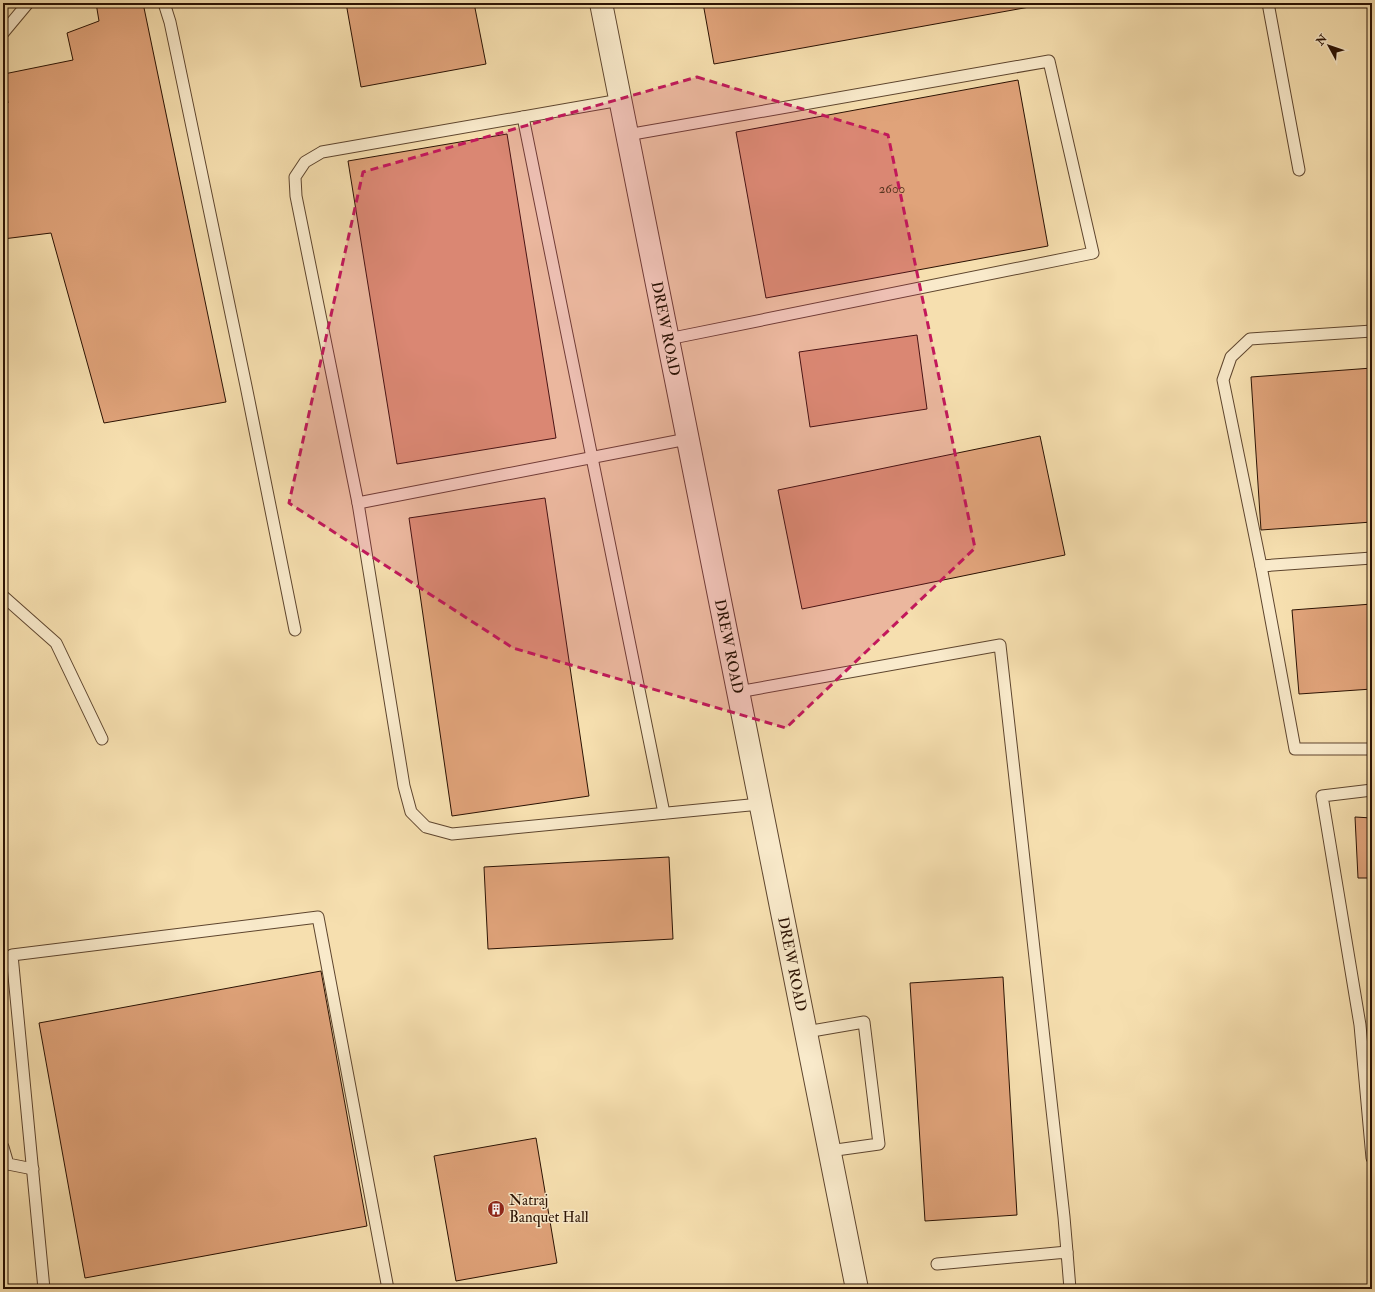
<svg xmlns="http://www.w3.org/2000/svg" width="1375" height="1292" font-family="'IM FELL Double Pica',serif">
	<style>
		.building { fill: #e0a37a; stroke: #2b1203 }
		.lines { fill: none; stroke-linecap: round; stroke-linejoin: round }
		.lane-casing { stroke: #5e452e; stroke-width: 13 }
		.street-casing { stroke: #5e452e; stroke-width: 24 }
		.lane { stroke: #f9eacb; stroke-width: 11 }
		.street { stroke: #f9eacb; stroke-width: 22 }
		.marked { fill: #c2185b; fill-opacity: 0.2; stroke: #c2185b; stroke-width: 3; stroke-dasharray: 8 5; stroke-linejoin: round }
		.labels { text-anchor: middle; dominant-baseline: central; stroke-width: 3; stroke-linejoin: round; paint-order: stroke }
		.number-label { font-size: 13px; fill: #583621 }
		.street-label { font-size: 15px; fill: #2b1203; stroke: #f9eacb }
		.poi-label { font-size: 15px; fill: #2b1203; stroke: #f9eacb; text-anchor: start }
	</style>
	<rect width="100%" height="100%" fill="#f6dfaf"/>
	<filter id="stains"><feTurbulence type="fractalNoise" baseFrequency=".005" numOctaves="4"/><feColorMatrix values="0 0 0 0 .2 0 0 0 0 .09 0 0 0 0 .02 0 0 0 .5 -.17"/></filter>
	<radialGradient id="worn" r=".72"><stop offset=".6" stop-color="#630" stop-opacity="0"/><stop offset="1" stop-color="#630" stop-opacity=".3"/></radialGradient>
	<g class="building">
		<path d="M96,3H143L226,402L104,423L51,233L3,239V105L8,103L4,74L73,60L67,33L99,21Z"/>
		<path d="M346,3H474L486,64L361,87Z"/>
		<path d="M703,3H1045L1046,4L714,64Z"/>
		<path d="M1018,80L1048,246L766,298L736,132Z"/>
		<path d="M507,134L556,438L397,464L348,161Z"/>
		<path d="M917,335L927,409L810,427L799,352Z"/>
		<path d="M1372,368V522L1261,530L1251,377Z"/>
		<path d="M1040,436L1065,555L802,609L778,490Z"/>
		<path d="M545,498L589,796L452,816L409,518Z"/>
		<path d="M1372,604V689L1299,694L1292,610Z"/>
		<path d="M1355,817L1372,818V878H1358Z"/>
		<path d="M669,857L673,939L488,949L484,867Z"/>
		<path d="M321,971L367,1226L85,1278L39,1023Z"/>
		<path d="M1003,977L1017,1215L925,1221L910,983Z"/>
		<path d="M536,1138L557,1263L456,1281L434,1156Z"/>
	</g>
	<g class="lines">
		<g class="lane-casing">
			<g id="lane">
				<path d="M164,3L170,22L177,55L246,386L295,630"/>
				<path d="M1268,3L1299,170"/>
				<path d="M3,33L28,3"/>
				<path d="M620,100L322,152L305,162L295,177L296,196L358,503L404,786L411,812L426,827L452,834L760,804"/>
				<path d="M523,117L664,813"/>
				<path d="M627,135L1049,61L1093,253L668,339"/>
				<path d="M1372,331L1250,339L1231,357L1223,380L1261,566L1295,749H1372"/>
				<path d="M358,503L687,439"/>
				<path d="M1261,566L1372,558"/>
				<path d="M3,596L56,643L102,739"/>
				<path d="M738,692L1000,645L1064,1217L1067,1252"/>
				<path d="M1372,790L1322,796L1360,1025L1372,1158"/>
				<path d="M806,1032L864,1022L879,1144L829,1151"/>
				<path d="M3,1147L8,1164L33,1169"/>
				<path d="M937,1264L1067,1252L1070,1289"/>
				<path d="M44,1289L12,955L318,917L388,1289"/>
			</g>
		</g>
		<g class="street-casing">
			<g id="street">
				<path id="s1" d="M601,3L857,1289"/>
			</g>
		</g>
		<use href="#lane" class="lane"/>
		<use href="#street" class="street"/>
	</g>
	<path class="marked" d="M697,77L888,135L975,548L786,728L513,648L289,503L363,172Z"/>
	<defs>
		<g id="building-disc" transform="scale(0.9)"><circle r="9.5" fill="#8f2418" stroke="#f9eacb"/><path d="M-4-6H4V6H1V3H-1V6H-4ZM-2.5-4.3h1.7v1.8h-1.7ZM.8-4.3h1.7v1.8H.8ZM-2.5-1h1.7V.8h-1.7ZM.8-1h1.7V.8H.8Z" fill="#fff"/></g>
	</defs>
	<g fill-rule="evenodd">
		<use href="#building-disc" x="496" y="1209"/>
	</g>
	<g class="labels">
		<g class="number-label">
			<text x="892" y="189">2600</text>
		</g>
		<g class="street-label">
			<text stroke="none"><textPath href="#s1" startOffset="332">DREW ROAD</textPath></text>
			<text stroke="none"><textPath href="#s1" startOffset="656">DREW ROAD</textPath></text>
			<text stroke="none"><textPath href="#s1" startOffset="980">DREW ROAD</textPath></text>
		</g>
		<g class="poi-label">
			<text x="509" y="1200">Natraj<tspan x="509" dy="17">Banquet Hall</tspan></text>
		</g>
	</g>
	<rect width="1375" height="1292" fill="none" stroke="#f6dfaf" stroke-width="16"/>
	<rect x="4" y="4" width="1367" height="1284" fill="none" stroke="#2b1203" stroke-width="2"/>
	<rect x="8" y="8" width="1359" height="1276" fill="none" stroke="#2b1203"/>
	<g transform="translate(1329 46) rotate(310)" stroke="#f9eacb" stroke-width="3" paint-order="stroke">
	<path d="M0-3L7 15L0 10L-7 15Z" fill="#2b1203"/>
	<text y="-6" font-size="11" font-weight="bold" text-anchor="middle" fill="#2b1203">N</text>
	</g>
	<rect width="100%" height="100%" filter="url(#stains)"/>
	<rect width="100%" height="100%" fill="url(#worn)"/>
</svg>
